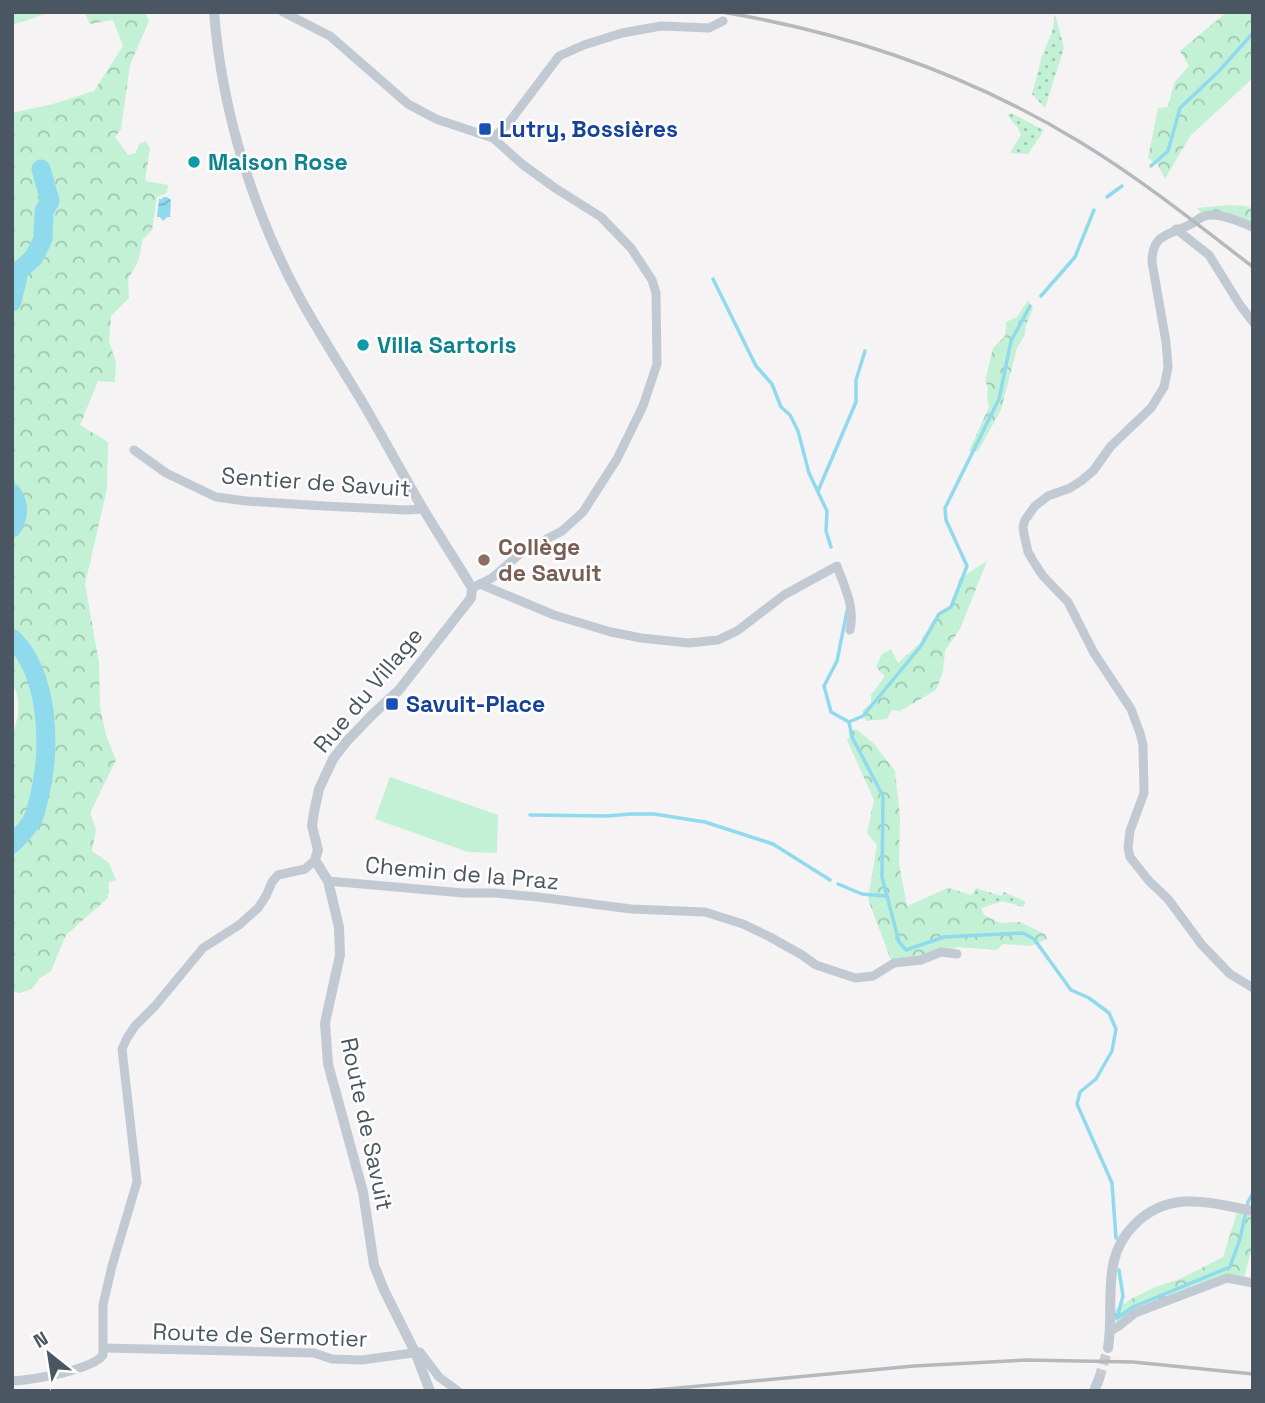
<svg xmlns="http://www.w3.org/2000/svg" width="1265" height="1403" font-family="'Space Grotesk',sans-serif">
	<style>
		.grass { fill: url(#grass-dots) }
		.forest { fill: url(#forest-crowns) }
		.park { fill: #c3f1d5 }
		.water { fill: url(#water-waves) }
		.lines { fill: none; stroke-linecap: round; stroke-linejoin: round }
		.stream { stroke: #90daee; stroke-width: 3.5 }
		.river { stroke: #90daee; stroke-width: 19 }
		.tertiary-tunnel { stroke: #caccce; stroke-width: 10; stroke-dasharray: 10 5; stroke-linecap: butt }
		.minor { stroke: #c1cad2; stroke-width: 9 }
		.tertiary { stroke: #c1cad2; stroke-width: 10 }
		.rail { stroke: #b5b8bd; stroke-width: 3.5 }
		.transit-dot { fill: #1a4fb4; stroke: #fff; stroke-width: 2.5 }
		.culture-dot { fill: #0f9aa8; stroke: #fff; stroke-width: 2.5 }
		.education-dot { fill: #8d6e63; stroke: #fff; stroke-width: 2.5 }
		.labels { text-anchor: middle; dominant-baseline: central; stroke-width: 5; stroke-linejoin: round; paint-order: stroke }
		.transit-label { font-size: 23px; font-weight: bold; fill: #164399; stroke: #fff; text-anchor: start }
		.culture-label { font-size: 23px; font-weight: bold; fill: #0d838f; stroke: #fff; text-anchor: start }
		.street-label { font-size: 23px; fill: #4a5661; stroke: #fff }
		.education-label { font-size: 23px; font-weight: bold; fill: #785e54; stroke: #fff; text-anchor: start }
	</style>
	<defs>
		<pattern id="grass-dots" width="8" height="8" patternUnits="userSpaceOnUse" patternTransform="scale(1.75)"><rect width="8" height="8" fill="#c3f1d5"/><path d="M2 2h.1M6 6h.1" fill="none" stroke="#a0c6b0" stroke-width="1.8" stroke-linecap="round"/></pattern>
		<pattern id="forest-crowns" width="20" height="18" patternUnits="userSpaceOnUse" patternTransform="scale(1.75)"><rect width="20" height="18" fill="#c3f1d5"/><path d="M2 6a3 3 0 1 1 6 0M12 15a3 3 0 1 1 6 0" fill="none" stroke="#a0c6b0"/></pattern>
		<pattern id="water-waves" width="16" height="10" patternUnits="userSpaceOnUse" patternTransform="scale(1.75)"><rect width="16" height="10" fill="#90daee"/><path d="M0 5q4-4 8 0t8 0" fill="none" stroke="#78b4c4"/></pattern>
	</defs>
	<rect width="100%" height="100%" fill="#f5f3f3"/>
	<g class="grass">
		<path d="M1055,14L1064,48L1045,108L1032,94L1042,56L1052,32Z"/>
		<path d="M1009,113C1021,116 1032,125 1044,130L1028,154L1010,153L1021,135L1018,128L1008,116Z"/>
		<path d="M976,888L1001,896L1004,892L1026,902L1023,907L1003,901L981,908L979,902L972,895Z"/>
	</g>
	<g class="forest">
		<path d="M12,12H51L12,25Z"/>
		<path d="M84,12H145L149,21L130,65L121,129L115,137L128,155L136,153L139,144L146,141L150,148L145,181L168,185L167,193L157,197L152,230L143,239L138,262L128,279L129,298L111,316L109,341L116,362L115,382L98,381L80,425L108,442L107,489L85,584L99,663L100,707L106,735L116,760L90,813L96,829L92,851L109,863L116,880L109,882L108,898L66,935L51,971L40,978L32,989L20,993L12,992V736C19,717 22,701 12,682V113L53,104L94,91L123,46L113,20L90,24Z"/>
		<path d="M1227,12H1253V78L1190,136L1165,179L1158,165L1148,158L1158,108L1168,107L1174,83L1189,66L1180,51Z"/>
		<path d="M1229,205L1246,206L1253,209V227L1204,216L1197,208Z"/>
		<path d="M1028,300L1033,309L1026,325L1025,335L1017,348L1001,410L978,451H969L989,407L987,396L988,387L985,381L993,348L1005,336L1006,322L1017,317Z"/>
		<path d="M987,561L960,629L945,651L943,672L936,690L900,711L892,710L887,719L866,721L862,711L871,703V695L885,676L876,667L882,654L891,649L898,663L919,644L933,621L955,603L959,579Z"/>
		<path d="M856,729L874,744L895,771L900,816L899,864L907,906L948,888L972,895L979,902L984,915L1000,923L1020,922L1045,934L1047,939L1031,946L1003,944L997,950L957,947L920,958L891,960L868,899L877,845L867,833L874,800L847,740L850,737L849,731Z"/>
		<path d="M1237,1213L1253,1216V1244L1243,1281L1227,1278L1135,1313L1119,1326L1115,1320V1310L1131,1299L1155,1287L1180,1279L1223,1257Z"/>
	</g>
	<path class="park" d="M390,777L498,815L497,853L468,852L375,819Z"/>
	<path class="water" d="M163,197H167L171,200L170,217H167L163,221L160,217H157L159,199H162Z"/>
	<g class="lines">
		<g class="stream">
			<path d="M1151,166L1168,151L1180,108L1219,71L1253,33"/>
			<path d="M1107,197L1122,186"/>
			<path d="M713,279L756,366L772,384L781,407L790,415L798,431L809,473L827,511L826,531L831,547"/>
			<path d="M1041,296L1075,257L1094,210"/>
			<path d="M818,491L856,402V380L865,351"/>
			<path d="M847,611L837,661L824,686L831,712L849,722"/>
			<path d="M849,722L852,737L883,796L882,877L899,942L906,950L944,937L1023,933L1034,939L1071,990L1089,998L1109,1013L1116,1029L1112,1051L1096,1079L1080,1092L1077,1104L1112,1183L1116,1238"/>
			<path d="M849,722L863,716L921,646L939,614L951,607L967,566L946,520L945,508L999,399L1011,341L1030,306"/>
			<path d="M530,815L607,816L631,814H654L705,822L773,844L830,880"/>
			<path d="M838,884L862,894L886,896"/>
			<path d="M1117,1318L1133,1307L1230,1267L1240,1239L1248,1202L1253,1193"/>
			<path d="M1117,1318L1123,1296L1119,1270"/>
		</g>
		<g class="river">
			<path d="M12,302L19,271L34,257L43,239L44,211L50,201L41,169"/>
			<path d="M12,493C20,506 19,515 12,528"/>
			<path d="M12,638C50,675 51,749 39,798C37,805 36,812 33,819C28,828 20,836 12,844"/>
		</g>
		<path class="tertiary-tunnel" d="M1099,1379L1108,1348"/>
		<g class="minor">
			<path d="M283,12L330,36L408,104L436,119L493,138L522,164L555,188L601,217L631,248L652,280L656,293L657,364L643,406L617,459L583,512L562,531L522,552L492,578L472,588"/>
			<path d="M493,138L507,125L559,56L584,45L622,33L661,26L709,28L723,21"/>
			<path d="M1253,227C1240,222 1219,212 1205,216C1200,217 1195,222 1191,224C1170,235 1152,233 1152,262L1166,342L1168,367L1164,387L1151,408L1111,446L1093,471L1081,481L1070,488L1048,496L1035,506L1025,520L1023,527L1024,534L1028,552L1035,564L1043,576L1068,602L1094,653L1131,709L1140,733L1143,745L1144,793L1130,831L1128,848L1130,857L1149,881L1168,899L1202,945L1230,974L1253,988"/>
			<path d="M1176,229L1209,255L1240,305L1253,322"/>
			<path d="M134,450L166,473L216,497L246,501L324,506L406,510L423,509"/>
			<path d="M480,584L554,615L611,632L641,638L689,643L718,640L737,631L784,595L837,566C845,588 855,607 850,630"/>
			<path d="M328,881L463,893H494L538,897L631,909L705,912L743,924L770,937L802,955L816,965L855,978L873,976L894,963L921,960L941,952L957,954"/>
			<path d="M1110,1331L1119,1326L1135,1313L1227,1278L1253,1283"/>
			<path d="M104,1348L314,1353L332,1359L362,1360L420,1352L439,1377L458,1391"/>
			<path d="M12,1381C32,1380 92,1370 103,1355V1305L112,1266L137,1182L122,1049L127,1038L135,1026L155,1006L203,948L239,925L258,908L266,896L272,882L278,875L305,869L315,860"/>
		</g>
		<g class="tertiary">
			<path d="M214,12C222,112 253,212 301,300C321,336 343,370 364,405C384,439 402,473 422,507C438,534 456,561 472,588L471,598L399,690L373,714L347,741L333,759L319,789L314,812L312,826L318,850L315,860L328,881L339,927L340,955L325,1023L328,1064L363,1192L374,1265L384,1290L415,1352L430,1391"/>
			<path d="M1108,1348C1113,1319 1107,1289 1114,1261C1117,1247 1125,1234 1135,1224C1171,1189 1210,1203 1253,1211"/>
			<path d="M1094,1391L1099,1379"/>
		</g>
		<g class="rail">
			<path d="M722,12C849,33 970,75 1080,142C1141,179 1197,224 1253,267"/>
			<path d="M646,1391L914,1366L1026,1360L1133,1362L1253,1374"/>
		</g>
	</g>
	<g class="transit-dot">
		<rect x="478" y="122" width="14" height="14" rx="3.5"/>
		<rect x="385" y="697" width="14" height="14" rx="3.5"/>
	</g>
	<g class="culture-dot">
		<circle cx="194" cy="162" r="7"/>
		<circle cx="363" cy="345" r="7"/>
	</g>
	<circle class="education-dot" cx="484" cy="560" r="7"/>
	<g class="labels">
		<g class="transit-label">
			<text x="499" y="129">Lutry, Bossières</text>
			<text x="406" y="704">Savuit-Place</text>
		</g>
		<g class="culture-label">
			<text x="208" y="162">Maison Rose</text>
			<text x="377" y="345">Villa Sartoris</text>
		</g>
		<g class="street-label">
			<text transform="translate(316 482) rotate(4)">Sentier de Savuit</text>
			<text transform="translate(368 690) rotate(-50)">Rue du Village</text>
			<text transform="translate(462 873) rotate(5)">Chemin de la Praz</text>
			<text transform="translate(367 1124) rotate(78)">Route de Savuit</text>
			<text transform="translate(260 1335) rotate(2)">Route de Sermotier</text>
		</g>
		<g class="education-label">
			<text x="498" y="547">Collège<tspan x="498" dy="26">de Savuit</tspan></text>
		</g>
	</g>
	<rect width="1265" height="1403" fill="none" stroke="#4a5661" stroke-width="28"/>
	<g transform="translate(49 1354) rotate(330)" stroke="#ffffff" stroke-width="5" paint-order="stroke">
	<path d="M0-5L12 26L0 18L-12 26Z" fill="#4a5661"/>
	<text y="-10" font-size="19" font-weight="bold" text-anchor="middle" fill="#4a5661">N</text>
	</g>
</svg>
